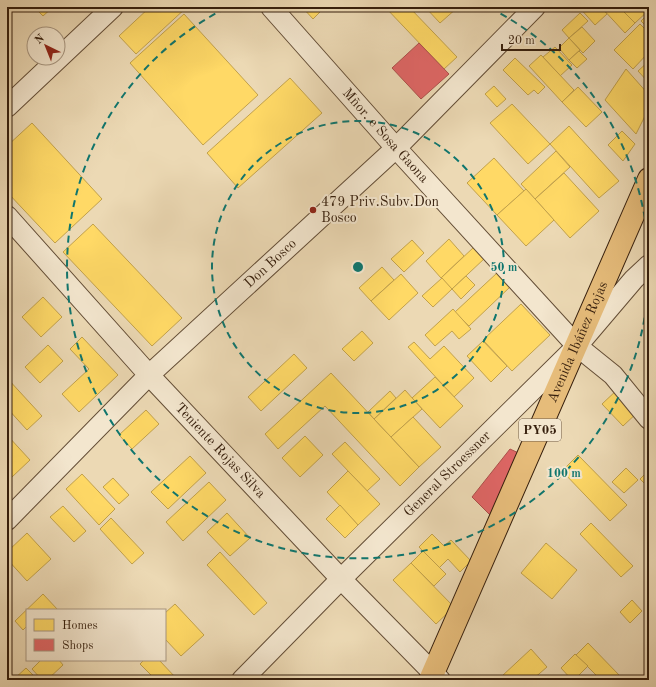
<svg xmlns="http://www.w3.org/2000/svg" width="656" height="687" font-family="'Old Standard TT',serif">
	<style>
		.homes { fill: #ffd966; stroke: #c2a14b }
		.shops { fill: #e06666; stroke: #ad504b }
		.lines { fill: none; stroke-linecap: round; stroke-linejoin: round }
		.street-casing { stroke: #634d36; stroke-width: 22 }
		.highway-casing { stroke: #351e0c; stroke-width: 24 }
		.street { stroke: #f3e6ce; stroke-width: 20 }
		.highway { stroke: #e6bc7a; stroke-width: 22 }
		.ring { fill: none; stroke: #0f766e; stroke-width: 2; stroke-dasharray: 7 5 }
		.poi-dot { fill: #8f2418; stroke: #f3e6ce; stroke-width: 1.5 }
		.labels { text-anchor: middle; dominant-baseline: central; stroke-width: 4; stroke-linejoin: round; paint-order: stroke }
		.shield { fill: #f3e6ce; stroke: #6e5a46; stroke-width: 1 }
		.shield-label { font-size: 13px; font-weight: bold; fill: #351e0c }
		.street-label { font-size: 14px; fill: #351e0c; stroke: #f3e6ce }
		.poi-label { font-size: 14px; fill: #351e0c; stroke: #f3e6ce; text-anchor: start }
		.centre { fill: #0f766e; stroke: #f3e6ce; stroke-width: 2 }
		.ring-label { font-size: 12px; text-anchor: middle; font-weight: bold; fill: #0f766e; stroke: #f3e6ce; stroke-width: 4; stroke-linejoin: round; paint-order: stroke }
	</style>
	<rect width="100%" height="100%" fill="#ecd9b4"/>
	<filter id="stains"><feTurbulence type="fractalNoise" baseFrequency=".005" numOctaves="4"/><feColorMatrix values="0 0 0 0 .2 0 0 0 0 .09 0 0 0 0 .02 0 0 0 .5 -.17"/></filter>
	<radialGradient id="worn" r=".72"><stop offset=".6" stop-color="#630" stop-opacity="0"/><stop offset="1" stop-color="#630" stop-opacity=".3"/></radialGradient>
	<g class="homes">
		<path d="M34,7H53L43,16Z"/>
		<path d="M150,7H187L136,54L119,36Z"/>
		<path d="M304,7H325L313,19L303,8Z"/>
		<path d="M385,7H409L457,57L444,69Z"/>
		<path d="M425,7H456L457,8L440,23Z"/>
		<path d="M579,7H601L607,14L595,25Z"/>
		<path d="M601,7H619L635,23L625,33Z"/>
		<path d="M629,7H649V10L635,23L624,12Z"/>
		<path d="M580,13L588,21L569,38L562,30Z"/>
		<path d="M649,13V29L641,21Z"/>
		<path d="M184,14L258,95L203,145L130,63Z"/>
		<path d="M640,24L649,33V52L633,69L614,50Z"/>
		<path d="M582,27L595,41L583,53L569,38Z"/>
		<path d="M569,38L580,50L569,60L559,48Z"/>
		<path d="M555,47L572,65L560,76L543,57Z"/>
		<path d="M579,51L587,59L577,68L569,60Z"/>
		<path d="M541,55L574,90L562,102L529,66Z"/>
		<path d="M515,58L545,87L538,94L534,90L528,95L503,70Z"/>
		<path d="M649,61V83L638,71Z"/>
		<path d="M626,69L649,95V108L636,134L605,100Z"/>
		<path d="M290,78L322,113L238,188L207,153Z"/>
		<path d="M494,86L506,99L497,107L485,94Z"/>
		<path d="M578,87L602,112L586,127L562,102Z"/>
		<path d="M512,104L550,144L528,164L490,123Z"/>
		<path d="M32,123L102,199L55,243L7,192V146Z"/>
		<path d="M569,126L619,181L599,198L550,144Z"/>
		<path d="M622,131L635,144L623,161L608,145Z"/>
		<path d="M556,151L570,167L535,199L521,184Z"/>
		<path d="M494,158L524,191L497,215L467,183Z"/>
		<path d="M564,173L599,211L570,238L535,199Z"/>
		<path d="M526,189L554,220L526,246L497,215Z"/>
		<path d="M93,224L182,318L152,346L63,252Z"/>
		<path d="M449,239L464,256L441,278L426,261Z"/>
		<path d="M412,240L424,253L404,272L391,259Z"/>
		<path d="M474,247L485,258L452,289L441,278Z"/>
		<path d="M382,267L394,280L371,301L359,288Z"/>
		<path d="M497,273L510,287L469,326L455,312Z"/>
		<path d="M401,274L418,293L389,320L371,301Z"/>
		<path d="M466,276L475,285L461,299L452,289Z"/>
		<path d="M442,278L452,289L433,307L422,296Z"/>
		<path d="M43,297L62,317L41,337L22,317Z"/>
		<path d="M521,304L550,335L512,371L483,340Z"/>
		<path d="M453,309L471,329L459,339L452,331L435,346L425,335Z"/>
		<path d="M362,331L373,343L354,361L342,349Z"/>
		<path d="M82,337L118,375L79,412L62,394L89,369L70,349Z"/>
		<path d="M483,341L507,366L491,382L467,356Z"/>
		<path d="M414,342L430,359L444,346L474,378L454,397L408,347Z"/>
		<path d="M48,345L63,361L40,383L25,367Z"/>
		<path d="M294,354L307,368L261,411L248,397Z"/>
		<path d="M331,373L419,467L400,486L325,406L278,449L265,434Z"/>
		<path d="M435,377L463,406L440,428L412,398Z"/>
		<path d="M7,378L42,416L27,430L7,408Z"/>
		<path d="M618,389L639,411L623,426L602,404Z"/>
		<path d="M405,390L422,409L391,437L374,419Z"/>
		<path d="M390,391L396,398L374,419L368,412Z"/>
		<path d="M146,410L159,424L132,449L119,435Z"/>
		<path d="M413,417L441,447L419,467L391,437Z"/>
		<path d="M7,435L30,460L12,477L7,472Z"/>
		<path d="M305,436L323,455L300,477L282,458Z"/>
		<path d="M345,442L380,479L367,491L332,454Z"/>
		<path d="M578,455L627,505L610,521L562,471Z"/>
		<path d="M190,456L206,473L168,509L151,492Z"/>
		<path d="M626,468L638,480L624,493L612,482Z"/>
		<path d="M649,470V488L640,479Z"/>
		<path d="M348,471L380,504L358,525L327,492Z"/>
		<path d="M82,474L115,509L99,525L66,489Z"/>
		<path d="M113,478L129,495L119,504L103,487Z"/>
		<path d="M209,482L226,500L183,541L166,522Z"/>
		<path d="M340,505L358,525L345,538L326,519Z"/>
		<path d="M63,506L86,531L74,542L50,517Z"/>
		<path d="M227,513L250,538L230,556L207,532Z"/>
		<path d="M111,518L144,553L132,564L100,529Z"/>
		<path d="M591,523L633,566L621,577L580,534Z"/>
		<path d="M27,533L51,559L27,581L7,559V552Z"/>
		<path d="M432,534L444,546L451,540L471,561L460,572L448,559L439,568L419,547Z"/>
		<path d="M546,543L577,570L552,599L521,573Z"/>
		<path d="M423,551L446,574L434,586L411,563Z"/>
		<path d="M220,552L267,603L254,615L207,565Z"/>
		<path d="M411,563L454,607L436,624L393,580Z"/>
		<path d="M43,594L58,610H27V626L23,630L15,621Z"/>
		<path d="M632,600L642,611L630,623L620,612Z"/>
		<path d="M175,604L204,635L181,656L165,639V613Z"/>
		<path d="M588,643L620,676L616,680H601L576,655Z"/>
		<path d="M531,649L547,667L532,680H507L502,676Z"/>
		<path d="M575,654L588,666L574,680H572L561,668Z"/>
		<path d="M41,660H59L63,665L47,680H42L32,669Z"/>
		<path d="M144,660H159L176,678L174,680H156L140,664Z"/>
		<path d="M26,668L38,680H13Z"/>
	</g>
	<g class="shops">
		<path d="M419,43L449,74L421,99L392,68Z"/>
		<path d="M510,449L525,456L492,517L472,497Z"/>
	</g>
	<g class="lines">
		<g class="street-casing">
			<g id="street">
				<path id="s1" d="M271,7L396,148L577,346L613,375L649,419"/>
				<path d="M7,107L113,7"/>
				<path id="s2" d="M7,216L149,375L341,579L440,680"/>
				<path id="s3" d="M7,520L149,375L396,148L535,7"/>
				<path id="s4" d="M242,680L341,579L577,346L634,279L649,265"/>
			</g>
		</g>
		<g class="highway-casing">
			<g id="highway">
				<path id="s5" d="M430,680L649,179"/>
			</g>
		</g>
		<use href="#street" class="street"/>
		<use href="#highway" class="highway"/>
	</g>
	<g class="ring">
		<circle cx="358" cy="267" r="146"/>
		<path d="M649 270A291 291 0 1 1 226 8M490 8A291 291 0 0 1 649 264"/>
	</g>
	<circle class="poi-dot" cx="313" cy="210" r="4"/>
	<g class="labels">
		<rect class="shield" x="519" y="419" width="42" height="22" rx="3"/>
		<g class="shield-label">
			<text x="540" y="430">PY05</text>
		</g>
		<g class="street-label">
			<text stroke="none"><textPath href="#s1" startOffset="172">Mñor. e Sosa Gaona</textPath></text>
			<text stroke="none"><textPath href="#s3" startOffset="368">Don Bosco</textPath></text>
			<text stroke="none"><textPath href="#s5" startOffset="369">Avenida Ibáñez Rojas</textPath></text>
			<text stroke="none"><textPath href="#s2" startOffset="317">Teniente Rojas Silva</textPath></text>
			<text stroke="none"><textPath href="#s4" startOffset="291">General Stroessner</textPath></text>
		</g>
		<g class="poi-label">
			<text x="321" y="202">479 Priv.Subv.Don<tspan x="321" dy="16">Bosco</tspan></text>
		</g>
	</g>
	<circle cx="358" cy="267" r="6" class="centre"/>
	<g class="ring-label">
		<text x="504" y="271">50 m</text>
		<text x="564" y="477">100 m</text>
	</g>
	<rect width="656" height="687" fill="none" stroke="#ecd9b4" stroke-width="24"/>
	<rect x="8" y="8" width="640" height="671" fill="none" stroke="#351e0c" stroke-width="2"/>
	<rect x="12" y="12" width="632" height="663" fill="none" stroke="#351e0c"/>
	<rect x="26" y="609" width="140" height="52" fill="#f3e6ce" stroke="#a79680"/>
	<rect x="34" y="619" width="20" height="12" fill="#ffd966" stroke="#a79680"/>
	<text x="62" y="629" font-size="12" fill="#351e0c">Homes</text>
	<rect x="34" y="639" width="20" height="12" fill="#e06666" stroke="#a79680"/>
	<text x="62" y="649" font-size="12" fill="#351e0c">Shops</text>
	<g transform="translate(46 46) rotate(317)"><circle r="19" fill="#f3e6ce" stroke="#a79680"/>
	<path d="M0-3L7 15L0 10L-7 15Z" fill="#8f2418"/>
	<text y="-6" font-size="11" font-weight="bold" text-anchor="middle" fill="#351e0c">N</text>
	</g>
	<path d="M502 44v6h58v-6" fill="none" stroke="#351e0c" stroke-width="2"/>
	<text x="508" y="44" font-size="12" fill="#351e0c" stroke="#f3e6ce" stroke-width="3" paint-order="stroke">20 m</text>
	<rect width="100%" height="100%" filter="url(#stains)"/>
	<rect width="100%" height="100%" fill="url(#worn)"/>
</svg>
